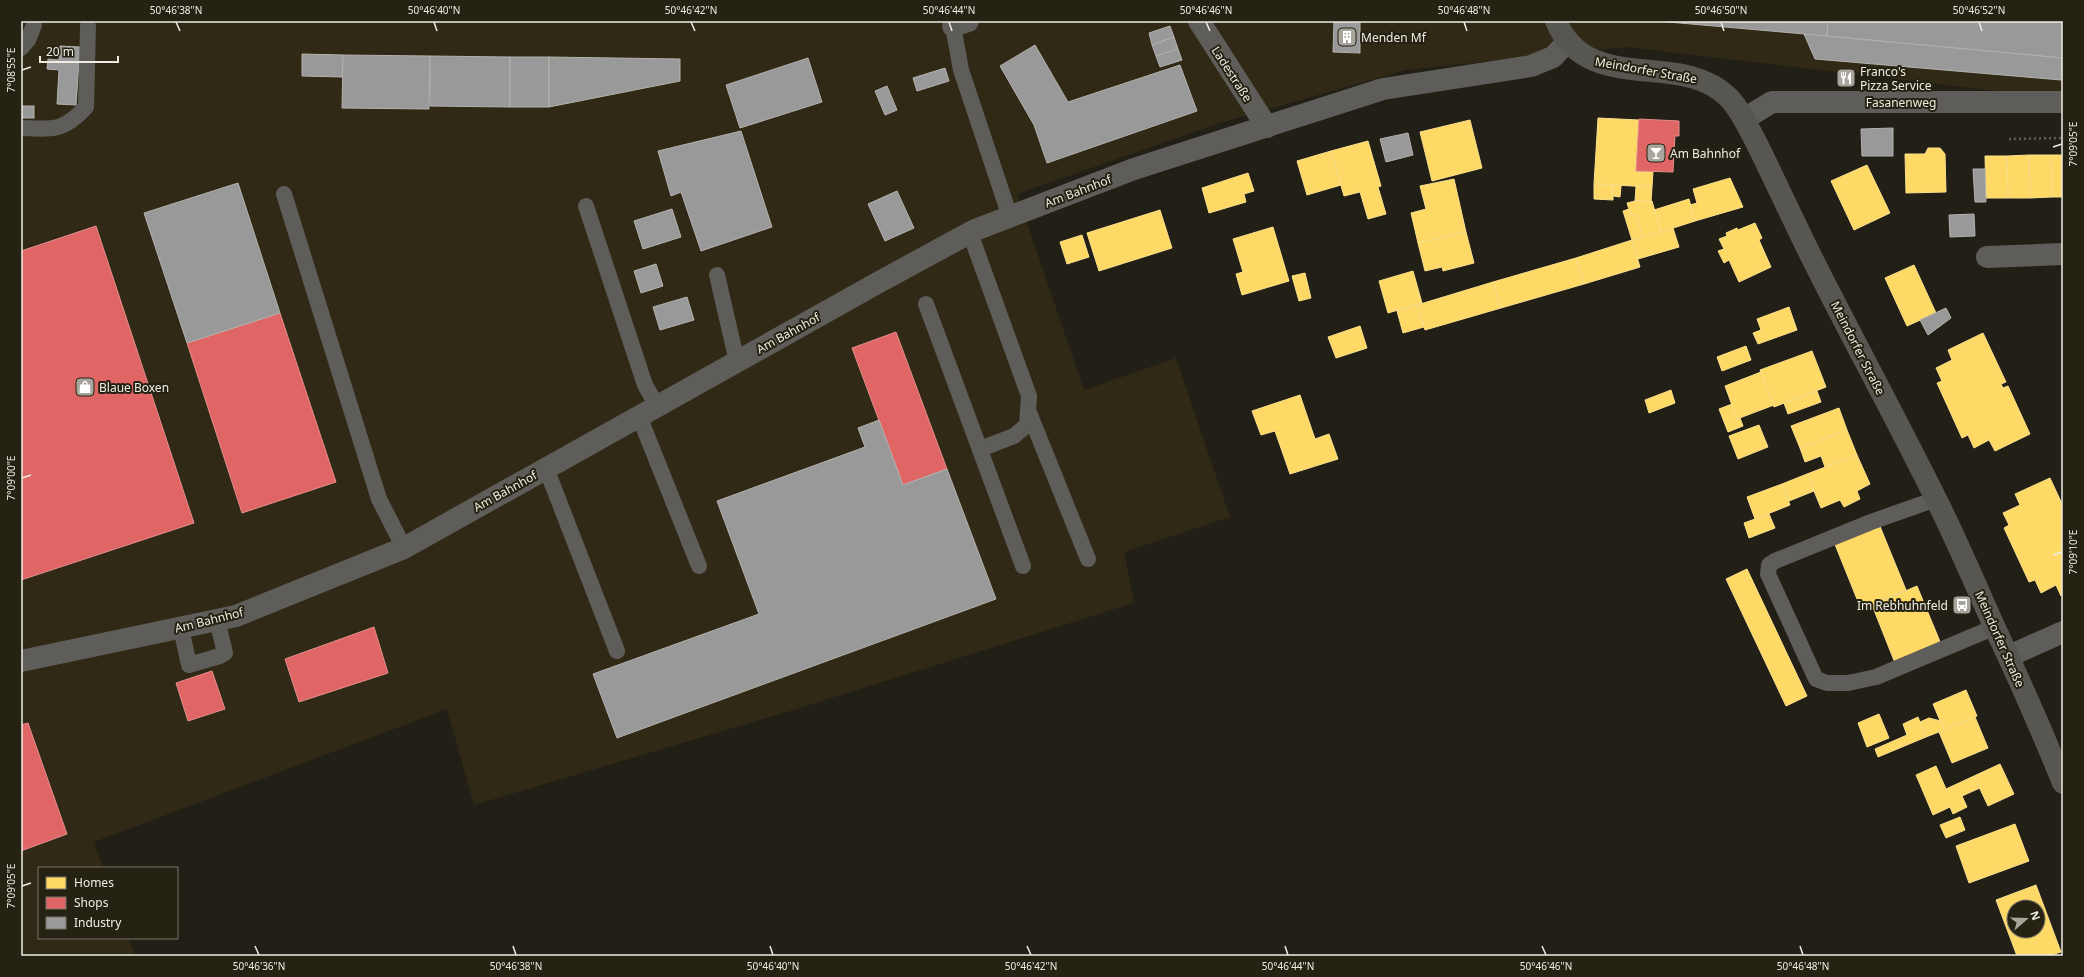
<svg xmlns="http://www.w3.org/2000/svg" width="2084" height="977" font-family="'Noto Sans',sans-serif">
	<style>
		.built { fill: #2f2915 }
		.homes { fill: #ffd966; stroke: #fadf8c; fill-rule: evenodd }
		.shops { fill: #e06666; stroke: #e48e8c }
		.industry { fill: #999; stroke: #b3b2af }
		.lines { fill: none; stroke-linecap: round; stroke-linejoin: round }
		.path { stroke: #5e5b58; stroke-width: 2.5; stroke-dasharray: 2 3; stroke-linecap: butt }
		.service { stroke: #5e5d5a; stroke-width: 16 }
		.minor { stroke: #5e5d5a; stroke-width: 22 }
		.secondary { stroke: #585651; stroke-width: 22 }
		.ticks { fill: none; stroke: #efede3; stroke-width: 1.5 }
		.labels { text-anchor: middle; dominant-baseline: central; stroke-width: 4; stroke-linejoin: round; paint-order: stroke }
		.poi-label { font-size: 12px; fill: #efede3; stroke: #262213; text-anchor: start }
		.street-label { font-size: 12px; fill: #efede3; stroke: #262213 }
		.neatline { fill: none; stroke: #efede3; stroke-width: 1.5 }
		.ticks-label { font-size: 10px; text-anchor: middle; fill: #efede3 }
	</style>
	<rect width="100%" height="100%" fill="#221f17"/>
	<path class="built" d="M21,21H2063V94L2029,95L1627,47L1406,70L1217,124L1017,194L1084,390L1176,358L1230,517L1124,552L1134,603L790,711L474,805L447,709L94,842L103,868H39V938H128L135,956H21Z"/>
	<g class="homes">
		<path d="M1598,118L1639,120L1636,171H1653L1652,187L1594,184Z"/>
		<path d="M1470,120L1482,168L1432,181L1420,132Z"/>
		<path d="M1368,141L1381,186L1378,187L1386,214L1368,219L1360,192L1344,196L1331,151Z"/>
		<path d="M1928,148H1940L1945,154L1946,192L1906,193L1905,154H1925Z"/>
		<path d="M1331,151L1341,185L1307,195L1297,161Z"/>
		<path d="M2029,155L2030,198H2008L2007,156Z"/>
		<path d="M2029,155H2051L2052,197L2030,198Z"/>
		<path d="M2051,155H2063V197H2052Z"/>
		<path d="M1985,156H2007L2008,198H1986Z"/>
		<path d="M1867,165L1890,213L1854,230L1831,181Z"/>
		<path d="M1248,173L1254,191L1244,194L1246,202L1209,213L1202,188Z"/>
		<path d="M1730,178L1743,207L1695,221L1690,205L1697,203L1693,189Z"/>
		<path d="M1454,179L1466,232L1418,243L1411,213L1426,209L1420,186Z"/>
		<path d="M1594,184L1613,185V200L1594,199Z"/>
		<path d="M1613,185L1621,186L1620,197L1613,196Z"/>
		<path d="M1636,186L1652,187L1651,202L1635,201Z"/>
		<path d="M1689,199L1695,221L1661,232L1654,210Z"/>
		<path d="M1635,201H1652L1661,232L1643,237L1636,215L1631,216L1627,203Z"/>
		<path d="M1629,209L1631,216L1636,215L1643,237L1632,240L1623,211Z"/>
		<path d="M1160,210L1172,248L1099,271L1087,233Z"/>
		<path d="M1755,223L1762,238L1759,240L1771,267L1739,282L1729,260L1724,263L1718,251L1724,249L1719,239L1727,236L1726,233L1737,228L1738,230Z"/>
		<path d="M1273,227L1289,281L1242,295L1236,274L1243,272L1233,239Z"/>
		<path d="M1673,228L1679,247L1638,259L1632,240Z"/>
		<path d="M1466,232L1474,263L1443,271L1442,267L1425,271L1418,243Z"/>
		<path d="M1082,235L1089,257L1067,264L1060,242Z"/>
		<path d="M1632,240L1640,267L1584,284L1576,258Z"/>
		<path d="M1576,258L1584,284L1501,308L1493,282Z"/>
		<path d="M1914,265L1936,313L1907,326L1885,278Z"/>
		<path d="M1413,271L1422,303L1388,313L1379,281Z"/>
		<path d="M1305,273L1311,298L1299,301L1292,276Z"/>
		<path d="M1493,282L1501,308L1425,330L1417,305Z"/>
		<path d="M1417,305L1424,327L1403,333L1397,311Z"/>
		<path d="M1789,307L1797,330L1758,344L1753,333L1761,330L1757,319Z"/>
		<path d="M1360,326L1367,348L1336,358L1328,337Z"/>
		<path d="M1983,333L2006,382L2001,384L2003,388L2008,386L2030,434L1995,451L1989,440L1974,448L1968,435L1962,438L1937,383L1942,381L1936,368L1952,360L1948,350Z"/>
		<path d="M1746,346L1751,360L1722,371L1717,357Z"/>
		<path d="M1812,351L1826,387L1774,407L1760,370Z"/>
		<path d="M1761,372L1774,405L1737,419L1725,386Z"/>
		<path d="M1671,390L1675,403L1649,413L1645,400Z"/>
		<path d="M1817,391L1821,402L1788,414L1784,403Z"/>
		<path d="M1300,395L1315,439L1329,434L1338,459L1290,474L1275,431L1261,435L1252,411Z"/>
		<path d="M1732,404L1737,419L1740,418L1743,426L1728,432L1719,409Z"/>
		<path d="M1839,408L1847,430L1800,448L1791,426Z"/>
		<path d="M1759,425L1768,447L1738,459L1729,436Z"/>
		<path d="M1847,430L1857,455L1825,467L1821,456L1805,462L1800,448Z"/>
		<path d="M1857,455L1870,484L1857,491L1860,499L1844,507L1840,500L1821,508L1807,474Z"/>
		<path d="M1807,474L1814,491L1789,501L1782,484Z"/>
		<path d="M2050,478L2063,506V595L2061,596L2056,585L2041,593L2035,580L2029,582L2004,528L2009,525L2003,513L2020,505L2015,494Z"/>
		<path d="M1782,484L1790,505L1755,519L1747,497Z"/>
		<path d="M1769,514L1775,528L1749,538L1744,523Z"/>
		<path d="M1879,524L1906,590L1861,609L1834,542Z"/>
		<path d="M1747,569L1807,696L1786,706L1726,579Z"/>
		<path d="M1917,586L1941,644L1895,663L1872,605Z"/>
		<path d="M1966,690L1977,716L1944,730L1933,704Z"/>
		<path d="M1879,714L1889,738L1867,747L1858,723Z"/>
		<path d="M1918,717L1926,737L1878,757L1875,749L1907,735L1903,724Z"/>
		<path d="M1975,717L1988,748L1952,763L1939,732Z"/>
		<path d="M1929,718L1941,721L1944,730L1926,737L1920,722Z"/>
		<path d="M2000,764L2014,794L1988,806L1974,776Z"/>
		<path d="M1936,766L1946,789L1974,776L1980,788L1962,796L1967,807L1953,814L1950,807L1933,815L1916,775Z"/>
		<path d="M1960,817L1965,830L1946,838L1940,825Z"/>
		<path d="M2015,824L2029,861L1969,883L1956,846Z"/>
		<path d="M2036,885L2061,952L2048,956H2017L1996,900ZM2014,907H2038V931H2014Z"/>
	</g>
	<g class="shops">
		<path d="M1639,119L1679,121V136H1675L1673,172L1636,171Z"/>
		<path d="M96,226L194,523L21,580V251Z"/>
		<path d="M280,313L336,482L242,513L187,343Z"/>
		<path d="M896,332L947,469L903,485L852,348Z"/>
		<path d="M374,627L388,673L299,702L285,659Z"/>
		<path d="M212,671L225,709L188,721L176,683Z"/>
		<path d="M28,723L67,834L21,851V725Z"/>
	</g>
	<g class="industry">
		<path d="M1334,21H1360V53L1333,52Z"/>
		<path d="M1657,21H1828L1827,36Z"/>
		<path d="M1828,21H2063V58L1827,36Z"/>
		<path d="M1170,26L1174,37L1152,45L1149,33Z"/>
		<path d="M1804,34L2062,58L2061,80L1815,59Z"/>
		<path d="M1174,37L1178,49L1156,56L1152,45Z"/>
		<path d="M1035,45L1068,102L1180,65L1197,111L1047,163L1034,125L1000,66Z"/>
		<path d="M60,46L80,47L76,105L57,104L59,70L47,69L48,59L59,60Z"/>
		<path d="M1178,49L1182,60L1160,67L1156,56Z"/>
		<path d="M302,54L343,55L342,77L302,76Z"/>
		<path d="M343,55L430,56L429,109L342,108Z"/>
		<path d="M430,56L510,57V107L430,106Z"/>
		<rect x="510" y="57" width="39" height="50"/>
		<path d="M549,57L680,59V81L549,107Z"/>
		<path d="M808,58L822,102L740,128L726,85Z"/>
		<path d="M945,68L949,81L917,91L913,78Z"/>
		<path d="M887,86L897,110L885,115L875,91Z"/>
		<rect x="21" y="106" width="13" height="12"/>
		<path d="M1893,128V156H1862L1861,129Z"/>
		<path d="M741,131L772,227L701,251L681,192L671,196L658,151Z"/>
		<path d="M1408,133L1413,155L1386,162L1380,139Z"/>
		<path d="M1973,169H1985L1986,202H1975Z"/>
		<path d="M238,183L280,313L187,343L144,213Z"/>
		<path d="M897,191L914,228L885,241L868,204Z"/>
		<path d="M672,209L681,237L643,249L634,221Z"/>
		<path d="M1974,214L1975,236L1950,237L1949,215Z"/>
		<path d="M656,264L663,286L641,293L634,271Z"/>
		<path d="M687,297L694,320L660,330L653,307Z"/>
		<path d="M1946,308L1951,318L1928,335L1920,320Z"/>
		<path d="M879,420L903,485L947,469L996,599L617,738L593,674L759,614L717,501L865,447L858,428Z"/>
	</g>
	<g class="lines">
		<path class="path" d="M2009,139L2063,138"/>
		<g class="service">
			<path d="M953,26L961,70L1010,217"/>
			<path d="M21,48L28,40L34,25"/>
			<path d="M21,128C53,129 63,132 86,107L88,26"/>
			<path d="M284,194L379,499L404,548"/>
			<path d="M586,206L645,385L657,406"/>
			<path d="M970,233L1029,396L1027,425L1014,436L980,449"/>
			<path d="M717,275L737,362"/>
			<path d="M926,304L1023,566"/>
			<path d="M1028,410L1088,559"/>
			<path d="M639,416L699,566"/>
			<path d="M546,468L617,651"/>
			<path d="M1936,499L1871,522L1775,561L1769,565L1768,574L1816,679L1827,683H1848L1876,677L1995,627"/>
			<path d="M181,628L189,665L220,656L225,653L217,620"/>
		</g>
		<g class="minor">
			<path d="M1199,21L1267,127"/>
			<path d="M953,26L968,21"/>
			<path d="M1744,119L1772,102H2063"/>
			<path d="M1987,257L2063,254"/>
			<path d="M2009,656L2063,632"/>
			<path d="M21,661L236,616L404,548L881,281L975,230L1134,169L1383,89L1531,66L1553,57L1568,41"/>
		</g>
		<path class="secondary" d="M1556,21C1588,97 1680,49 1728,97C1740,109 1748,127 1756,142C1775,180 1792,218 1811,256C1852,338 1896,418 1937,501C1958,543 1976,586 1995,628C2019,679 2042,731 2063,783"/>
	</g>
	<path class="ticks" d="M176,22L180,31M434,22L437,31M691,22L695,31M949,22L952,31M1206,22L1210,31M1464,22L1467,31M1721,22L1724,31M1979,22L1982,31M22,70L31,67M2053,147L2062,144M22,478L31,475M2053,555L2062,552M22,886L31,883M255,946L259,955M513,946L516,955M770,946L773,955M1027,946L1031,955M1285,946L1288,955M1542,946L1546,955M1800,946L1803,955"/>
	<defs>
		<g id="building-square" transform="scale(1)"><rect x="-9" y="-9" width="18" height="18" rx="4" fill="#a7a59c" stroke="#262213"/><path d="M-4-6H4V6H1V3H-1V6H-4ZM-2.5-4.3h1.7v1.8h-1.7ZM.8-4.3h1.7v1.8H.8ZM-2.5-1h1.7V.8h-1.7ZM.8-1h1.7V.8H.8Z" fill="#fff"/></g>
		<g id="restaurant-square" transform="scale(1)"><rect x="-9" y="-9" width="18" height="18" rx="4" fill="#a7a59c" stroke="#262213"/><path d="M-5-6h1v4h1v-4h1v4h1v-4h1v5L-1.5 .5V6h-2V.5L-5-1ZM5-6V6H3V1.5H1.5Q1.5-4 5-6Z" fill="#fff"/></g>
		<g id="bar-square" transform="scale(1)"><rect x="-9" y="-9" width="18" height="18" rx="4" fill="#a7a59c" stroke="#262213"/><path d="M-6-5H6L.8 .8V4.5H3.5V6h-7V4.5H-.8V.8Z" fill="#fff"/></g>
		<g id="shop-square" transform="scale(1)"><rect x="-9" y="-9" width="18" height="18" rx="4" fill="#a7a59c" stroke="#262213"/><path d="M-5-2.5h2.3a2.7 3.5 0 0 1 5.4 0H5L5.5 6h-11ZM-1.5-2.5h3a1.5 2.3 0 0 0-3 0Z" fill="#fff"/></g>
		<g id="bus-square" transform="scale(1)"><rect x="-9" y="-9" width="18" height="18" rx="4" fill="#a7a59c" stroke="#262213"/><path d="M-5-6H5V4H4V6H2V4H-2V6H-4V4H-5ZM-3.5-4V0h7V-4ZM-3.5 1.2v1.5H-2V1.2ZM2 1.2v1.5H3.5V1.2Z" fill="#fff"/></g>
	</defs>
	<g fill-rule="evenodd">
		<use href="#building-square" x="1347" y="37"/>
		<use href="#restaurant-square" x="1846" y="78"/>
		<use href="#bar-square" x="1656" y="153"/>
		<use href="#shop-square" x="85" y="387"/>
		<use href="#bus-square" x="1962" y="605"/>
	</g>
	<g class="labels">
		<g class="poi-label">
			<text x="1361" y="37">Menden Mf</text>
			<text x="1860" y="71">Franco's<tspan x="1860" dy="14">Pizza Service</tspan></text>
			<text x="1670" y="153">Am Bahnhof</text>
			<text x="99" y="387">Blaue Boxen</text>
			<text x="1948" y="605" text-anchor="end">Im Rebhuhnfeld</text>
		</g>
		<g class="street-label">
			<text transform="translate(1646 70) rotate(10)">Meindorfer Straße</text>
			<text transform="translate(1232 74) rotate(57)">Ladestraße</text>
			<text x="1901" y="102">Fasanenweg</text>
			<text transform="translate(1078 191) rotate(-21)">Am Bahnhof</text>
			<text transform="translate(788 333) rotate(-29)">Am Bahnhof</text>
			<text transform="translate(1858 348) rotate(63)">Meindorfer Straße</text>
			<text transform="translate(505 491) rotate(-29)">Am Bahnhof</text>
			<text transform="translate(209 620) rotate(-14)">Am Bahnhof</text>
			<text transform="translate(2000 639) rotate(66)">Meindorfer Straße</text>
		</g>
	</g>
	<rect width="2084" height="977" fill="none" stroke="#262213" stroke-width="44"/>
	<rect x="38" y="867" width="140" height="72" fill="#262213" stroke="#767366"/>
	<rect x="46" y="877" width="20" height="12" fill="#ffd966" stroke="#767366"/>
	<text x="74" y="887" font-size="12" fill="#efede3">Homes</text>
	<rect x="46" y="897" width="20" height="12" fill="#e06666" stroke="#767366"/>
	<text x="74" y="907" font-size="12" fill="#efede3">Shops</text>
	<rect x="46" y="917" width="20" height="12" fill="#999999" stroke="#767366"/>
	<text x="74" y="927" font-size="12" fill="#efede3">Industry</text>
	<g transform="translate(2026 919) rotate(70)"><circle r="19" fill="#262213" stroke="#767366"/>
	<path d="M0-3L7 15L0 10L-7 15Z" fill="#a7a59c"/>
	<text y="-6" font-size="11" font-weight="bold" text-anchor="middle" fill="#efede3">N</text>
	</g>
	<path d="M40 56v6h78v-6" fill="none" stroke="#efede3" stroke-width="2"/>
	<text x="46" y="56" font-size="12" fill="#efede3" stroke="#262213" stroke-width="3" paint-order="stroke">20 m</text>
	<rect x="22" y="22" width="2040" height="933" class="neatline"/>
	<g class="ticks-label">
		<text x="176" y="14">50°46'38"N</text>
		<text x="434" y="14">50°46'40"N</text>
		<text x="691" y="14">50°46'42"N</text>
		<text x="949" y="14">50°46'44"N</text>
		<text x="1206" y="14">50°46'46"N</text>
		<text x="1464" y="14">50°46'48"N</text>
		<text x="1721" y="14">50°46'50"N</text>
		<text x="1979" y="14">50°46'52"N</text>
		<text transform="translate(11 70) rotate(-90)" y="4">7°08'55"E</text>
		<text transform="translate(2073 144) rotate(-90)" y="4">7°09'05"E</text>
		<text transform="translate(11 478) rotate(-90)" y="4">7°09'00"E</text>
		<text transform="translate(2073 552) rotate(-90)" y="4">7°09'10"E</text>
		<text transform="translate(11 886) rotate(-90)" y="4">7°09'05"E</text>
		<text x="259" y="970">50°46'36"N</text>
		<text x="516" y="970">50°46'38"N</text>
		<text x="773" y="970">50°46'40"N</text>
		<text x="1031" y="970">50°46'42"N</text>
		<text x="1288" y="970">50°46'44"N</text>
		<text x="1546" y="970">50°46'46"N</text>
		<text x="1803" y="970">50°46'48"N</text>
	</g>
</svg>
